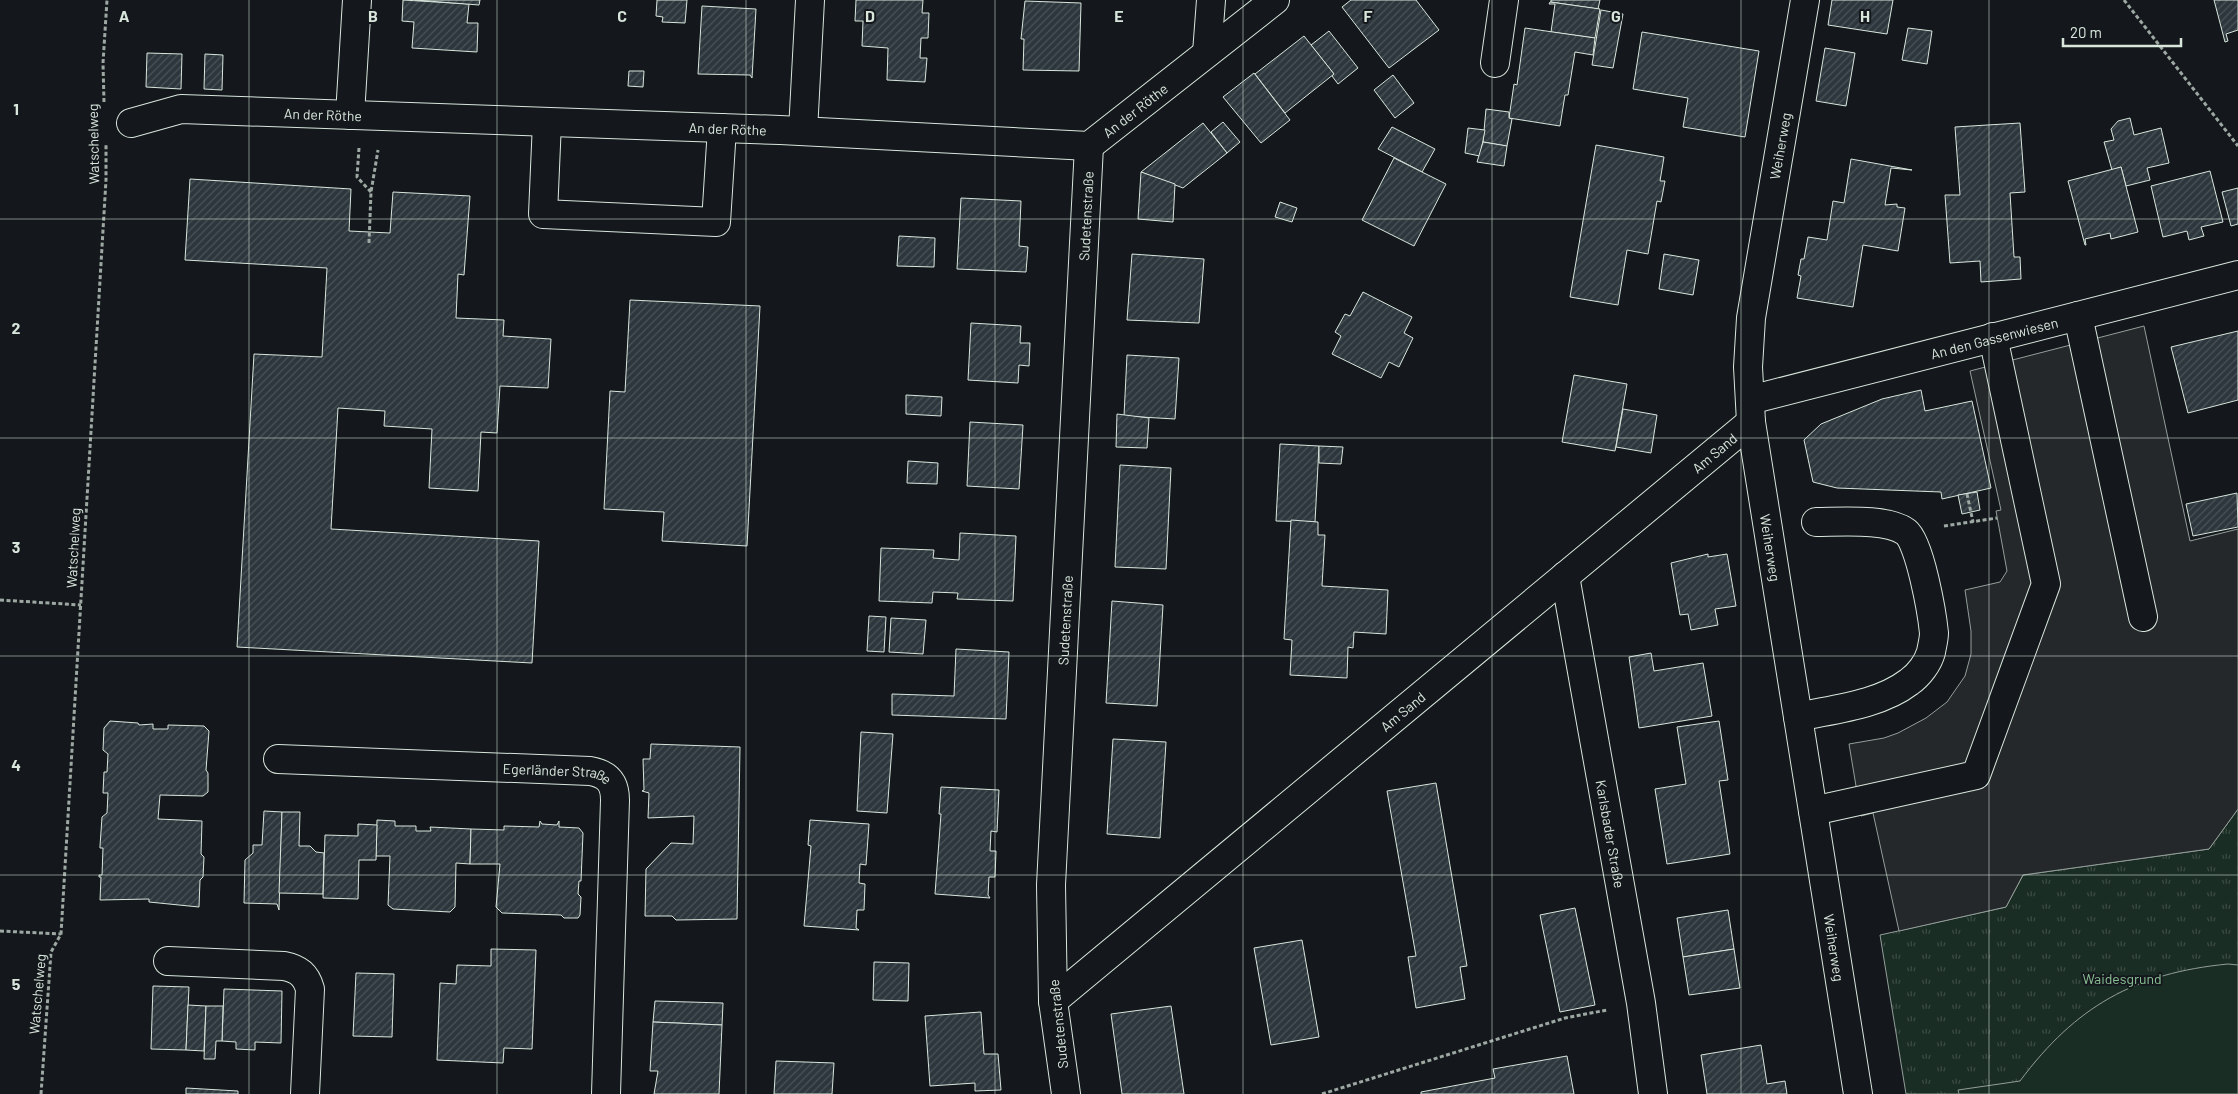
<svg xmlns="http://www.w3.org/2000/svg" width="2238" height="1094" font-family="Barlow,sans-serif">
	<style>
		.park { fill: url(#park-tufts); stroke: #939e99 }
		.pitch { fill: #1a2d24; stroke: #939e99 }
		.parking { fill: #24282b; stroke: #939e99 }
		.building { fill: url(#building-hatch); stroke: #d8e6dc }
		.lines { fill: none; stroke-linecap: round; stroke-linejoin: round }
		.minor-casing { stroke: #d8e6dc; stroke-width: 30 }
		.major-casing { stroke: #d8e6dc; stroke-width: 30 }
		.path { stroke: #9da8a2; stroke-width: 3; stroke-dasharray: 4 2.5; stroke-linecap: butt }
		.minor { stroke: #14181c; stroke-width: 28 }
		.major { stroke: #14181c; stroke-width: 28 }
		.grid { fill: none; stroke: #d8e6dc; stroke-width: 1; stroke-opacity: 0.55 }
		.labels { text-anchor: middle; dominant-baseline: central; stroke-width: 4; stroke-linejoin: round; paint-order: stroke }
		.street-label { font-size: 14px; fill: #d8e6dc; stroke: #14181c }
		.park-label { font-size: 14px; fill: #8ac095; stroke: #14181c }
		.grid-label { font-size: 16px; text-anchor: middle; font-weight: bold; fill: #d8e6dc; stroke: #14181c; stroke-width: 4; stroke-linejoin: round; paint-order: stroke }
	</style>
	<defs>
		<pattern id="park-tufts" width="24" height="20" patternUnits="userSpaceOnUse" patternTransform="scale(1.25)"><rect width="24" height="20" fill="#1a2d24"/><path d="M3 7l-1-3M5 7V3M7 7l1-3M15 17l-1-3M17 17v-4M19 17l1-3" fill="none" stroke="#3b4b43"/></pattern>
		<pattern id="building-hatch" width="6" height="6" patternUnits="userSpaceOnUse" patternTransform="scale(1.25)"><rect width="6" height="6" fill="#2c363c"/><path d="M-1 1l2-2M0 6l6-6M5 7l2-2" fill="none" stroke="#4a5358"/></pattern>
	</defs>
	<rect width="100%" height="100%" fill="#14181c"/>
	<path class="park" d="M2238,809V1094H1906L1880,935L2006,907L2023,875L2209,849Z"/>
	<path class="pitch" d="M2228,964L2238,965V1094H1959L1958,1090L2020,1081C2076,1006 2135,973 2228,964Z"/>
	<path class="parking" d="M2144,326L2190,541L2238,529V809L2209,849L2023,875L2006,907L1899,931L1873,813L1861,816L1849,744L1884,738L1898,733L1926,718L1947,702L1965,676L1971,654V631L1965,590L2000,582L2007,571L1996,511L2001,510L1970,371Z"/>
	<g class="building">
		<path d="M403,0L469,4L467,23H478L477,52L412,48L414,22L402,21Z"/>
		<path d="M415,0H480L479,5Z"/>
		<path d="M657,0H687L685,23L662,22L663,17L656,16Z"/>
		<path d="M856,0H923L922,13H929L928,38H921L920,58H927L925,82L887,80L888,48L862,46L863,21H855Z"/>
		<path d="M1351,0H1416L1439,30L1389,68L1342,7Z"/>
		<path d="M1551,0H1600L1598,9L1551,2Z"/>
		<path d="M1832,0H1893L1887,34L1828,25Z"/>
		<path d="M2214,0H2238V30L2226,34L2228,41L2225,42Z"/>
		<path d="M1025,1L1081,3L1079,71L1023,70L1024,39H1021Z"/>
		<path d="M1550,2L1600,9L1595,38L1551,32L1555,4H1549Z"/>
		<path d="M702,6L756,9L752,78L750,75L698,74Z"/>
		<path d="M1601,10L1623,14L1613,68L1592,65Z"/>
		<path d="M1525,28L1595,38L1593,55L1575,52L1568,95H1565L1560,126L1509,118L1514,84L1517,85Z"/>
		<path d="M1908,28L1932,31L1927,64L1902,60Z"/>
		<path d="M1329,31L1358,68L1338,84L1332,76L1334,74L1311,45Z"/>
		<path d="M1642,32L1759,51L1745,137L1683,127L1688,98L1633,89Z"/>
		<path d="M1304,36L1334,74L1285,113L1255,74Z"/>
		<path d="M1825,48L1855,53L1846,106L1816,101Z"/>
		<path d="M147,53L182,54L181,89L146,87Z"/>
		<path d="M205,54L223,55L222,90L204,89Z"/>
		<path d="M629,71H644L643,87L628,86Z"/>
		<path d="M1254,73L1290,120L1261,143L1223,97Z"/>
		<path d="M1393,75L1414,103L1395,118L1374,90Z"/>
		<path d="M1486,109L1509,112V118L1512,119L1507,146L1483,142Z"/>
		<path d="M2130,118L2134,135L2161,128L2169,163L2147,168L2150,180L2126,186L2121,167L2112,170L2104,142L2114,140L2111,129L2118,121Z"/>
		<path d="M1223,122L1240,142L1227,153L1211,132Z"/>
		<path d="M1203,123L1227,153L1183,188L1141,172Z"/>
		<path d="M2020,123L2025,192L2010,193L2014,257H2020L2021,279L1981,282L1980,261L1950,263L1945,195H1960L1955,127Z"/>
		<path d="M1392,127L1435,149L1422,172L1378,149Z"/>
		<path d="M1468,128L1485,130L1480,156L1465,153Z"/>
		<path d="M1483,142L1507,146L1504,166L1477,162Z"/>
		<path d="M1596,145L1664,157L1660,181H1665L1661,202L1657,201L1648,254L1627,250L1618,305L1570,297Z"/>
		<path d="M1394,158L1446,184L1414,246L1362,220Z"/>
		<path d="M1851,159L1912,170L1891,168L1885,205L1897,204V207L1905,208L1898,251L1863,245L1853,307L1797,298L1801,276L1798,275L1801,259H1804L1808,237L1827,240L1833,201L1844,203Z"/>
		<path d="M2121,167L2138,232L2111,239L2110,233L2085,239L2086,245H2085L2068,181Z"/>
		<path d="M2210,171L2223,222L2201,227L2204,236L2189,240L2187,231L2163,237L2151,186Z"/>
		<path d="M1141,172L1175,184L1173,222L1138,219Z"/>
		<path d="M190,179L351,189L349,231L390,233L393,192L470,196L464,275L458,274L456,318L504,320L503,336L551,339L548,388L500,386L497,433L481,432L478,491L429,488L432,429L384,426L385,411L338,408L331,529L539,541L532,663L237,647L254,354L322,357L327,268L185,260Z"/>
		<path d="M2238,188V224L2231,226L2222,192Z"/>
		<path d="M961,198L1021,201L1019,246L1028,247L1026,272L957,269Z"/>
		<path d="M1280,202L1297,208L1292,222L1275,217Z"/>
		<path d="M899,236L935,238L934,267L897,266Z"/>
		<path d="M1132,254L1204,259L1199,323L1127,320Z"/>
		<path d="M1664,254L1699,260L1693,295L1659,289Z"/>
		<path d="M1363,292L1412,317L1404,333L1413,338L1399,367L1389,362L1381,378L1332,354L1341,336L1335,332L1345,314L1350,316Z"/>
		<path d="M630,300L760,306L747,546L662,541L664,512L604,509L610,391L625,392Z"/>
		<path d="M971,323L1021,326L1020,343H1030L1029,366L1019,365L1018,383L968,380Z"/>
		<path d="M2238,331V400L2188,413L2171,347Z"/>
		<path d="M1127,355L1179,358L1175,419L1124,416Z"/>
		<path d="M1574,375L1627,384L1615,451L1562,442Z"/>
		<path d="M1921,390L1925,411L1972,401L1991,488L1942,499L1941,492L1837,488L1813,482L1804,440L1821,424L1882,399Z"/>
		<path d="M906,395L942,397L941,416L906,414Z"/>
		<path d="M1623,409L1657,415L1651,453L1616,447Z"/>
		<path d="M1117,414L1149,418L1147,448L1116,447Z"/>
		<path d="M970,422L1023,425L1019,489L967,486Z"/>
		<path d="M1280,444L1319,446L1315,522L1276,521Z"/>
		<path d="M1319,446L1343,447L1341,464L1319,463Z"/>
		<path d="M908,461L938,463L937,484L907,483Z"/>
		<path d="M1120,465L1171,468L1166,569L1115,567Z"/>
		<path d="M1977,492L1980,510L1962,514L1958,495Z"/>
		<path d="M2237,493L2238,527L2193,536L2186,504Z"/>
		<path d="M1291,520L1318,522V535H1325L1322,586L1388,590L1386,634L1354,632L1353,648L1348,647L1347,678L1290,675L1292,640L1284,639Z"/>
		<path d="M960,533L1016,536L1013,601L957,599L958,593L933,592L932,603L879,601L881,548L934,550L933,558L959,560Z"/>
		<path d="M1708,554V557L1727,554L1736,606L1715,609L1718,625L1691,630L1688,614L1680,615L1671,563Z"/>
		<path d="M1112,601L1163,605L1157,706L1106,703Z"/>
		<path d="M869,616L886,617L884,652L867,651Z"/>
		<path d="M891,618L926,620L923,654L889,652Z"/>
		<path d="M956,649L1009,652L1006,719L892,715V694L954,696Z"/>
		<path d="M1651,653L1654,671L1703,663L1712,716L1639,728L1629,657Z"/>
		<path d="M110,721L138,723L139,725L153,724V729H168V725L204,726L209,731L206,770L208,773V792L203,796L160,795L158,819L202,821L201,854L204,857L203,877L200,880L199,907L149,902V899L100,900L101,877H99V875H102L103,848H100V846L102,817L107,813L108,793H103L104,772H107L108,754L103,750L104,728Z"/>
		<path d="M1719,721L1728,780L1719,781L1730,854L1667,864L1655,789L1686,784L1677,727Z"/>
		<path d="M861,732L893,734L887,813L857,811Z"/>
		<path d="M1113,739L1166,742L1160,838L1107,834Z"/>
		<path d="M651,744L740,747L737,919L676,920L672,916H645L646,869L671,843L693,844L694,816L648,818L649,793L642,791L644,790L643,759H650Z"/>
		<path d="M1436,783L1467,966L1460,967L1465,999L1416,1008L1408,957L1416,956L1387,791Z"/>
		<path d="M941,787L999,790L997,832L991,831L990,851H996L995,877H989L988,895L990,898L935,894L941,814H939Z"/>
		<path d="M264,811L282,812L279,910L277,904L244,903L245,860L253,853V845H262Z"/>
		<path d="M282,812H300L299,846H310L316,852L324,853L323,894L279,893Z"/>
		<path d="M377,820L395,821V826H416V831H431L430,827L471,829L470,864L456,863L455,907L450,912L393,909L388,905L390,856H376Z"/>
		<path d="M810,820L869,824L866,865L860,864L859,883L865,884L864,910H857L856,928L859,930L804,926L811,846L808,845Z"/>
		<path d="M540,821L542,824L557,825L559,821V827L579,828L583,833L581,881H579L578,894L581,897L580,915L578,918H564L561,915L502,913L496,907L500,864H470L471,829L504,830V826L539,827Z"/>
		<path d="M358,824L377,825L376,860H359L358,899L323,898L325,835L358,836Z"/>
		<path d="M1575,908L1595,1005L1560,1012L1540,915Z"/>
		<path d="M1728,910L1734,949L1683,957L1677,918Z"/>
		<path d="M1302,940L1319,1037L1271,1045L1254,948Z"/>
		<path d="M491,949L536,950L532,1049L504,1048L503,1063L437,1060L440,983L456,984L457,965L491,966Z"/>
		<path d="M1734,949L1740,988L1689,995L1683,957Z"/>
		<path d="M874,962L909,963L908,1001L873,1000Z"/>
		<path d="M356,973L394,974L392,1037L353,1036Z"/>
		<path d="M153,986L189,987L186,1050L151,1049Z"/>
		<path d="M224,989L282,991L281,1043L255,1042V1050L236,1049V1042L222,1041Z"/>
		<path d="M655,1001L723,1003L722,1025L653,1022Z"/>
		<path d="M188,1005L206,1006L204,1051L186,1050Z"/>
		<path d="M206,1006H223L222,1041H216L215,1059H204Z"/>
		<path d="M1171,1006L1184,1094H1122L1111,1014Z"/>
		<path d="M981,1012L984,1054H998L1001,1090L975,1091V1083L930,1086L925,1016Z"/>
		<path d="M653,1022L722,1025L719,1094H654L658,1071H650Z"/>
		<path d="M1761,1045L1767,1084L1785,1081L1787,1094H1707L1701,1055Z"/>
		<path d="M1567,1056L1574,1094H1421V1092L1495,1078L1493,1069Z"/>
		<path d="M776,1061L834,1063L832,1094H774Z"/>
		<path d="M186,1088L238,1091V1094H186Z"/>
	</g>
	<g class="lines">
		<g class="minor-casing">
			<g id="minor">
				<path d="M1207,53L1211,0"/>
				<path d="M1495,63L1504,0"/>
				<path d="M350,115L357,0"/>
				<path d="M547,122L543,214L716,222L722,128"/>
				<path id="s1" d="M131,123L181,109L780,130L1089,146L1275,0"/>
				<path d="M803,131L810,0"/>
				<path d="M2078,316L2143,617"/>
				<path id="s2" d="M1750,400L2238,275"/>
				<path id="s3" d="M1565,576L1641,1003L1653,1094"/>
				<path d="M1798,717C1834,709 1879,705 1909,682C1919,675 1928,663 1931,652C1932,646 1934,639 1934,633C1932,613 1920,543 1906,532C1887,518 1840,522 1816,522"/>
				<path id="s4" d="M278,759L590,771C607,774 615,782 615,800L606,1094"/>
				<path d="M1813,811L1976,775L2046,584L1993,337"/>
				<path d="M168,961L284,966C299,969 306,975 310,989L305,1094"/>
				<path id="s5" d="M1053,1001L1751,422"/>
				<path id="s6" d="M1066,1094L1053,1001L1051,885L1089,146"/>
			</g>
		</g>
		<g class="major-casing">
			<g id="major">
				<path id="s7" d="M1805,0L1751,318L1748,367L1751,422L1858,1094"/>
			</g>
		</g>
		<g class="path">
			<path d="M2124,0L2238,146"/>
			<path d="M104,102L103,63L107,0"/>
			<path d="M359,148L357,177L371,192"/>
			<path d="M369,243L371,192L378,150"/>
			<path d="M1967,494L1973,522"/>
			<path d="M1944,526L1997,518"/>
			<path d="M0,600L81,605"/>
			<path d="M0,931L61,934"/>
			<path d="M41,1094L51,952L61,934L106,180V145"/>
			<path d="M1322,1094L1565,1018L1607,1010"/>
		</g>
		<use href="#minor" class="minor"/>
		<use href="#major" class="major"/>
	</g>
	<path class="grid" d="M249,0V1094M497,0V1094M746,0V1094M995,0V1094M1243,0V1094M1492,0V1094M1741,0V1094M1989,0V1094M0,219H2238M0,438H2238M0,656H2238M0,875H2238"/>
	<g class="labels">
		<g class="street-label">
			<text stroke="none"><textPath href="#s1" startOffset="1019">An der Röthe</textPath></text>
			<text stroke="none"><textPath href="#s1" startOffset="194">An der Röthe</textPath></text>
			<text stroke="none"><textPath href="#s1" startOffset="599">An der Röthe</textPath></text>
			<text transform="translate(93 144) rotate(-91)">Watschelweg</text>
			<text transform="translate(1780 146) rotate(-80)">Weiherweg</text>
			<text stroke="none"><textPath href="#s6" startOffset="880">Sudetenstraße</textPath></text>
			<text stroke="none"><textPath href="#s2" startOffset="252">An den Gassenwiesen</textPath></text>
			<text stroke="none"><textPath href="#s5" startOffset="859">Am Sand</textPath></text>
			<text stroke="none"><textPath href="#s7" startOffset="554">Weiherweg</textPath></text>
			<text transform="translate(73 548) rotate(-87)">Watschelweg</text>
			<text stroke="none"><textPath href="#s6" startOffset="475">Sudetenstraße</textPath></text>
			<text stroke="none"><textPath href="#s5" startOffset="454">Am Sand</textPath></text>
			<text stroke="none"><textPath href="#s4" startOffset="280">Egerländer Straße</textPath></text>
			<text stroke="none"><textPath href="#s3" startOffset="262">Karlsbader Straße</textPath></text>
			<text stroke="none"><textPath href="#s7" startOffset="959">Weiherweg</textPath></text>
			<text transform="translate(37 994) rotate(-85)">Watschelweg</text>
			<text transform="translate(1058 1024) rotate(-96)">Sudetenstraße</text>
		</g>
		<g class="park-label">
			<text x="2122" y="978">Waidesgrund</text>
		</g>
	</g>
	<g class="grid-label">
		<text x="124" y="22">A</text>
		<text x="373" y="22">B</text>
		<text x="622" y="22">C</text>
		<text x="870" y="22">D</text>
		<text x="1119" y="22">E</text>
		<text x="1368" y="22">F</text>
		<text x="1616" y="22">G</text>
		<text x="1865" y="22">H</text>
		<text x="16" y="115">1</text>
		<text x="16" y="334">2</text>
		<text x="16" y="553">3</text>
		<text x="16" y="771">4</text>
		<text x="16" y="990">5</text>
	</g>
	<path d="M2063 38v8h118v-8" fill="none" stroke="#d8e6dc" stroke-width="2.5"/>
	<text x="2070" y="38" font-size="15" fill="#d8e6dc" stroke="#14181c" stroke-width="4" paint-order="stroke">20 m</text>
</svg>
